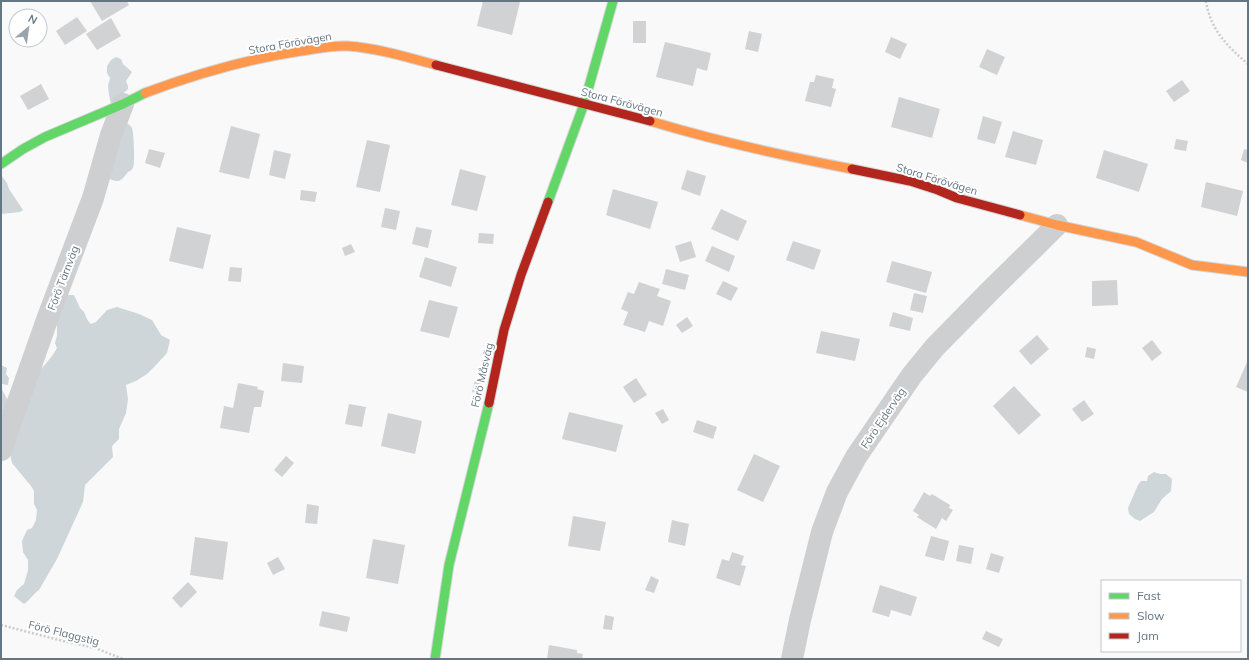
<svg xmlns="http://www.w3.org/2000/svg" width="1249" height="660" font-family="Mulish,sans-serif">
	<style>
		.water { fill: #ced6d9 }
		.building { fill: #d0d2d3 }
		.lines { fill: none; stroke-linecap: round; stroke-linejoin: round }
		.fast-casing { stroke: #d5d6d7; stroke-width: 11 }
		.slow-casing { stroke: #d5d6d7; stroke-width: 11 }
		.jam-casing { stroke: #d5d6d7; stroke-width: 11 }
		.path { stroke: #cbcccd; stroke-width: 2.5; stroke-dasharray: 2 2; stroke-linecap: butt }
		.street { stroke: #cecfd0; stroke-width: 22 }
		.fast { stroke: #63d668; stroke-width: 9 }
		.slow { stroke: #ff974d; stroke-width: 9 }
		.jam { stroke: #b3261e; stroke-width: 9 }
		.labels { text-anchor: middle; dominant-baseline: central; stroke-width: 4; stroke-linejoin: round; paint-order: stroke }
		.street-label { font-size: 11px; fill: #657683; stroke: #fff }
	</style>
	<rect width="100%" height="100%" fill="#f9f9f9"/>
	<g class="water">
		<path d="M116,57L121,59L123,64L132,72L126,81L128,86V89L111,104L109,95L108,86L110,78L107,73V66L111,60Z"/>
		<path d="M126,122C128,124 131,126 132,128C134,133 135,165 133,168C132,170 130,171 128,172C121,181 119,184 108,178Z"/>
		<path d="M1,175L7,183L9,189L23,210L20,212L1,214Z"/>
		<path d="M69,295H74L80,308L84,312L88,321L91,324L96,322L107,310L117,307L139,314L152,320L161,335L170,340L167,353L155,366L147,374L136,381L126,385L128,399L126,413L119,429V439L112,446L113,457L85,485L83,502L57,559L39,590C33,594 30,600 24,604L14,596L17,590L24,584L28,570V560L23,552L22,541L27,530L32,528L36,520L37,510L34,504V491L31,486L12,463L10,454L37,374C44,365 51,359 57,348L55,343L57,336V316L64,297Z"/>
		<path d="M1,365L7,368L6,374L9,378L8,385L2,384L1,385Z"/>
		<path d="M1,388L9,402L8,408L1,414Z"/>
		<path d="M1154,472L1160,474H1166L1172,479L1171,491L1162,499L1154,512L1140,521L1135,519L1129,514L1128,508L1138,485L1141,481H1147L1148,476Z"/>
	</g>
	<g class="building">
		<path d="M90,1H127L129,5L102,21Z"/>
		<path d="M483,1L520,2L512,35L477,26Z"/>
		<path d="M77,17L87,31L65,45L56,31Z"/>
		<path d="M111,18L121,36L97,50L86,34Z"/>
		<rect x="633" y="21" width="13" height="22"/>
		<path d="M749,31L762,34L758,52L745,49Z"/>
		<path d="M891,37L907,44L900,59L885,52Z"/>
		<path d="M665,42L711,53L707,71L697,68L693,86L656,77Z"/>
		<path d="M987,49L1005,57L997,75L979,67Z"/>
		<path d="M816,75L834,79L832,88L836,89L831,107L805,101L810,82H814Z"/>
		<path d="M1182,80L1190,91L1174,102L1166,91Z"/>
		<path d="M41,84L49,99L28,110L20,96Z"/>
		<path d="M899,97L940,109L932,138L891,127Z"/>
		<path d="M983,116L1002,122L995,144L977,139Z"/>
		<path d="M231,126L260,134L249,179L219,172Z"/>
		<path d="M1013,131L1043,140L1036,165L1005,157Z"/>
		<path d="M1176,139L1188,141L1186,151L1174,149Z"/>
		<path d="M367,140L390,145L380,192L356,187Z"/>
		<path d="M149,149L165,153L160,168L145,163Z"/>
		<path d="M1244,149L1248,150V163L1241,160Z"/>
		<path d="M274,150L291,154L285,179L269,175Z"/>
		<path d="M1104,150L1148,164L1139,192L1096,178Z"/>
		<path d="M460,169L486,176L477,211L451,205Z"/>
		<path d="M687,170L706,176L700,196L681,189Z"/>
		<path d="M1206,182L1243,191L1237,216L1201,207Z"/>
		<path d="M613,189L658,202L650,229L606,215Z"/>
		<path d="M301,190L317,192L315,202L300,200Z"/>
		<path d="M385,208L400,211L396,230L381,227Z"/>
		<path d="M721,209L747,221L738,241L711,229Z"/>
		<path d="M177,227L211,235L203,269L169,261Z"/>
		<path d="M416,227L432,230L428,248L412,244Z"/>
		<path d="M479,233L494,234L493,244L478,243Z"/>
		<path d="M691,241L696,257L680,262L675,246Z"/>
		<path d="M793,241L821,250L814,270L786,260Z"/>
		<path d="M351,244L355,252L345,256L342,248Z"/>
		<path d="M712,246L735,256L729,272L705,261Z"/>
		<path d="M425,257L457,267L451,287L419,277Z"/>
		<path d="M892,261L932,272L926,293L886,282Z"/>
		<path d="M230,267L242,268L241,282L228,281Z"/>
		<path d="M666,269L689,275L685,290L662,284Z"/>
		<path d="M1117,280L1118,305L1092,306V281Z"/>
		<path d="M723,281L738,288L731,301L716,294Z"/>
		<path d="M639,282L660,289L657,296L671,301L663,326L649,321L645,332L623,325L628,312L621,309L628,292L634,294Z"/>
		<path d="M914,293L927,296L923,313L910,310Z"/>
		<path d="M429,300L458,307L449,338L420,331Z"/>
		<path d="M893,312L913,318L910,331L889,326Z"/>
		<path d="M687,317L693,326L682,333L676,325Z"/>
		<path d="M821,331L860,339L855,361L816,353Z"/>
		<path d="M1037,335L1049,349L1031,365L1019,351Z"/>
		<path d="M1152,340L1162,353L1152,361L1142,348Z"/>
		<path d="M1087,347L1096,349L1094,359L1085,357Z"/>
		<path d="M1248,360V392L1236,387Z"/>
		<path d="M283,363L304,366L302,383L281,381Z"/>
		<path d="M636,378L647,395L634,403L623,387Z"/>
		<path d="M475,380L481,382L479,394L472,392Z"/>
		<path d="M238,383L258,387L257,389L264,391L261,407H254L249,433L220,428L224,406L233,408Z"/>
		<path d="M1014,386L1041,415L1019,435L993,406Z"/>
		<path d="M1084,400L1094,414L1082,422L1072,409Z"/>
		<path d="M349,404L366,407L362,427L345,424Z"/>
		<path d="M663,409L669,420L662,424L655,413Z"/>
		<path d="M569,412L623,425L616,452L562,439Z"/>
		<path d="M388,413L422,421L415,454L381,446Z"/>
		<path d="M697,420L717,427L713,439L693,432Z"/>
		<path d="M754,454L780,466L763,502L737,490Z"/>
		<path d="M286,456L294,463L282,477L274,470Z"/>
		<path d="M924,492L930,496L932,494L950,505L949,508L953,510L946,521L942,518L936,529L917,517L919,515L913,511Z"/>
		<path d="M307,504L319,506L317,524L305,523Z"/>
		<path d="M573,516L606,522L600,551L568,546Z"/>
		<path d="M672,520L689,524L685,546L668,542Z"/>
		<path d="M931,536L949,541L944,561L925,556Z"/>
		<path d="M195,537L228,542L223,580L190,575Z"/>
		<path d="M373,539L405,545L398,584L366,578Z"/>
		<path d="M959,545L974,548L971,564L956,561Z"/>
		<path d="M732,552L744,556L741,565L746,566L740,586L716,578L722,559L729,561Z"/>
		<path d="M991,553L1004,557L999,573L986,569Z"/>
		<path d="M278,557L285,569L273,575L267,563Z"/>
		<path d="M651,576L659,580L654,593L645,590Z"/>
		<path d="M188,582L197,592L181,608L172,598Z"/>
		<path d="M880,585L917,597L911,616L891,610L889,617L872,612Z"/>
		<path d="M322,611L350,617L347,632L319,626Z"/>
		<path d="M605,615L614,617L612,630L603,629Z"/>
		<path d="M986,631L1003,639L999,647L982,639Z"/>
		<path d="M549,645L577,650V653L583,654L582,659H547Z"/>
	</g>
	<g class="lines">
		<g class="fast-casing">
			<g id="fast">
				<path d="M1,164L23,149L45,137L123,104L145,93"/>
				<path d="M548,202L584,104L613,1"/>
				<path d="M435,659L449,565L489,403"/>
			</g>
		</g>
		<g class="slow-casing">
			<g id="slow">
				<path d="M145,93C196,74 248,59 301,51C316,49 332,45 347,46C377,48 407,57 436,65"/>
				<path d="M650,121C716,141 784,156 852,169"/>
				<path d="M1020,215L1057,225L1136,242L1192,265L1248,272"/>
			</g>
		</g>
		<g class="jam-casing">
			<g id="jam">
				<path d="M436,65L650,121"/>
				<path d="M852,169L910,181L938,190L957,198L1020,215"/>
				<path d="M489,403L504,330L521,275L548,202"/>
			</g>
		</g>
		<g class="path">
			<path d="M1206,1C1210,29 1227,46 1248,64"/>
			<path d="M1,625L63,641L95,648L123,659"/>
		</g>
		<g class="street">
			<path d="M1,450L48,317L93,198L111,135L123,104"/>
			<path d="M792,659L800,620L822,532L837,492L856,457L912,375L935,347L990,291L1057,225"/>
		</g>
		<use href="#fast" class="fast"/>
		<use href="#slow" class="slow"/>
		<use href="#jam" class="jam"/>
	</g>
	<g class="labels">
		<g class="street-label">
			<text transform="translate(290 43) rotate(-10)">Stora Förövägen</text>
			<text transform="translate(622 102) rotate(15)">Stora Förövägen</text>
			<text transform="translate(937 179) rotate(17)">Stora Förövägen</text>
			<text transform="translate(63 278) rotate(-69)">Förö Tärnväg</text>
			<text transform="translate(482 375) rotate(-77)">Förö Måsväg</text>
			<text transform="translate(883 418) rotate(-56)">Förö Ejderväg</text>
			<text transform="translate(64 633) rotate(14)">Förö Flaggstig</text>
		</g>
	</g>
	<rect width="1249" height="660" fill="none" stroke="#657683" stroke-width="4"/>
	<rect x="1101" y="580" width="140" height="72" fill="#ffffff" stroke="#c1c8cd"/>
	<rect x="1109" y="593" width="20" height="6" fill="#63d668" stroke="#c1c8cd"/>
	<text x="1137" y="600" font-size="12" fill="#657683">Fast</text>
	<rect x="1109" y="613" width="20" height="6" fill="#ff974d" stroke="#c1c8cd"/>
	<text x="1137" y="620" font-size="12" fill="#657683">Slow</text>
	<rect x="1109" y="633" width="20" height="6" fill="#b3261e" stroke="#c1c8cd"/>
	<text x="1137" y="640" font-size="12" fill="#657683">Jam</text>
	<g transform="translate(28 28) rotate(29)"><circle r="19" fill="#ffffff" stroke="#c1c8cd"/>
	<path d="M0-3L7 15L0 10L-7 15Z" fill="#99a4ac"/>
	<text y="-6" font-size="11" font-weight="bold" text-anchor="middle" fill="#657683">N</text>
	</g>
</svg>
